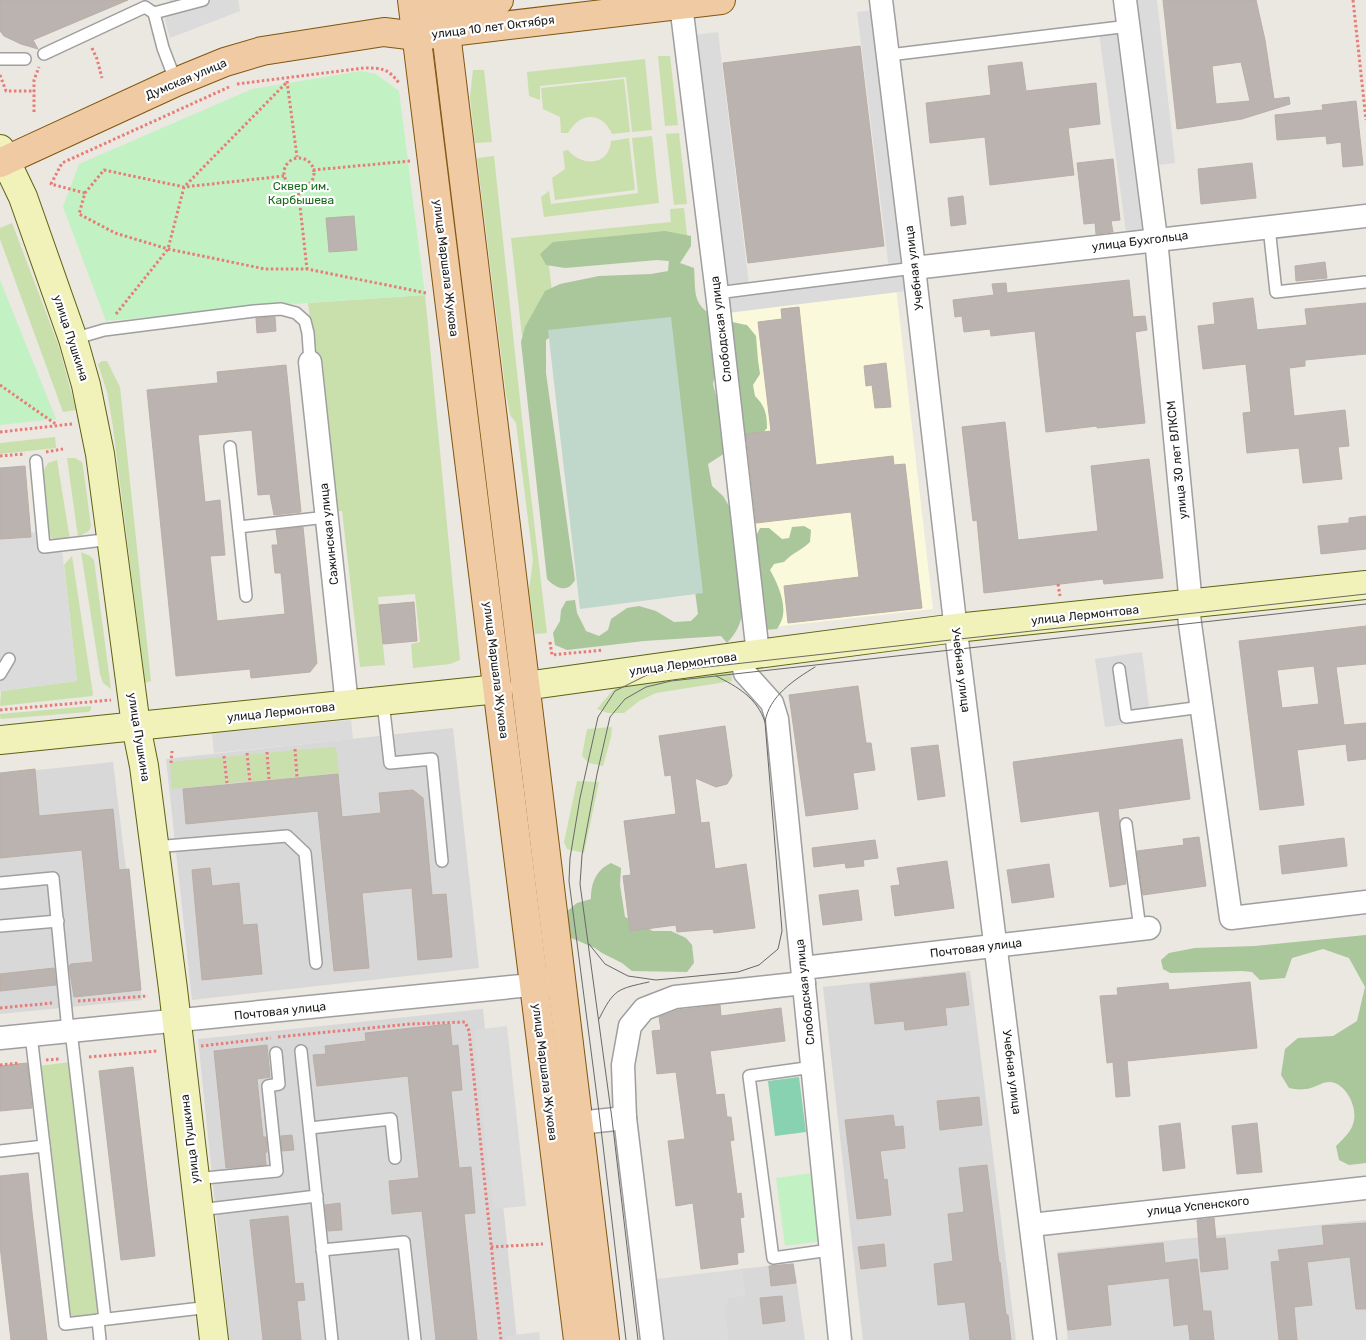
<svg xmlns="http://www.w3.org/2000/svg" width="1366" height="1340" font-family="Rubik,sans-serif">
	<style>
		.residential { fill: #d9d8d8 }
		.education { fill: #faf9db }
		.grass { fill: #c9e0ac }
		.forest { fill: #aac69b }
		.wetland { fill: #c0d7cc }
		.park { fill: #c2f2c3 }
		.pitch { fill: #88d2b1 }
		.parking { fill: #dbdbdb }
		.building { fill: #bbb3af; stroke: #bbaea6; fill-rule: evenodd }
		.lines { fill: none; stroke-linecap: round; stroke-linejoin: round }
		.lane-casing { stroke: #9f9f9f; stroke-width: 14 }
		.street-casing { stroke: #9f9f9f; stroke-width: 25 }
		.secondary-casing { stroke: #5e6311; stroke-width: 30 }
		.primary-casing { stroke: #805611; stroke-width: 30 }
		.path { stroke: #e87c76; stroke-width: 3; stroke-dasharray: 2.5 2.5; stroke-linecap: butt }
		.lane { stroke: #fff; stroke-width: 11 }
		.street { stroke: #fff; stroke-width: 22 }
		.secondary { stroke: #f1f1ba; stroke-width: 28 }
		.primary { stroke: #f0caa2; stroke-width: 28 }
		.tram { stroke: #696969; stroke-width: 1 }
		.labels { text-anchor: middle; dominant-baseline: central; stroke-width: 4.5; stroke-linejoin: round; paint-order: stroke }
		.street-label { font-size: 12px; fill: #1b1b1b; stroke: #fff }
		.park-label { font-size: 12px; fill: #186a1a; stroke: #fff }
	</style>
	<rect width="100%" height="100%" fill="#ebe7e1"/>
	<g class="residential">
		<path d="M453,728L479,968L192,1000L166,759Z"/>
		<path d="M113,762L142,1000L0,1014V774Z"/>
		<path d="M970,971L1016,1340H863L823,987Z"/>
		<path d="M483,1009L517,1340H229L198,1039Z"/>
		<path d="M1366,1220V1340H1068L1057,1252Z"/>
		<path d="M794,1263L805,1340H728L724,1312L728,1298L745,1295L741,1269Z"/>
	</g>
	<path class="education" d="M896,287L933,609L765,628L729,305Z"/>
	<g class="grass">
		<path d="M658,56H670L678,125L665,126Z"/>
		<path d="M645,59L652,130L632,132L626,77L540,86V100L529,96L527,72Z"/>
		<path d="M473,70H484L492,142L475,143L470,97Z"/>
		<path d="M624,79L630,132L612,134C602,111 580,112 568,133H561L560,117L543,109L541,88Z"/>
		<path d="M679,133L687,204L674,205L666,134Z"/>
		<path d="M652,136L659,203L544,217L541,197L549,191L551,204L638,193L632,138Z"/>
		<path d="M629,138L635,190L555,200L552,178L565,169L563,151L568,150C582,167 609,166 611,141Z"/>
		<path d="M494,156L523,428L547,633L535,634L529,590L533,560L516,423L510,415L506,394L477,158Z"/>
		<path d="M684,208L687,235L547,248L553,301L522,336L511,238L671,222L670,209Z"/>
		<path d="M12,223L59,347L76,410L63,412L0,239V228Z"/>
		<path d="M425,295L460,660L450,664L413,668L411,644L420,642L415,594L378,597L385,665L360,667L342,511L332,512L308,303Z"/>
		<path d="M102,361H107L120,387L151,681L145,683L113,427L107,392L98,364Z"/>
		<path d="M55,437L56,448L0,454V443Z"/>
		<path d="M67,458H75L82,462L83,467L91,526L89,531L78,537Z"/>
		<path d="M57,460L70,540L55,541L45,531L41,475L48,463Z"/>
		<path d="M81,552L90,556L94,560L111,689L103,683L100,674Z"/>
		<path d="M72,556L93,694L92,696L0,706L1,691L77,681L64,565Z"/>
		<path d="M731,662L732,681L656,693L639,701L624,713H608L597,709L613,690L631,679Z"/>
		<path d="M91,706V710L88,712L1,719L0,717V714Z"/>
		<path d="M612,727L611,737L603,766L589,763L582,756L587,729Z"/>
		<path d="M336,747L339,773L298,777L295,750Z"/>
		<path d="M294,750L296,777L270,780L268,753Z"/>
		<path d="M266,753L269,780L251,782L248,754Z"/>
		<path d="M246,755L249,781L228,783L225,757Z"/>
		<path d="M223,757L226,784L172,789L170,762Z"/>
		<path d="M577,781L599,782L584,853L567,849L564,842Z"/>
		<path d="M70,1062L100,1315L69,1319L39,1066Z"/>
	</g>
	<g class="forest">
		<path d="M665,231L691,236V246L680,263L694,268C695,277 694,290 697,299C704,318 731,322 747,325L756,336L758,360L760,374L753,385L755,396C765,406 767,414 767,428L756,441L741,439L721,372L715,374L713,384L723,422L725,453L708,464L712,486L723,496L752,545L757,542V534L760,528H769L782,539L789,538L792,527L804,526L811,530L810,542C802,550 792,553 784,562L774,564L770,570C777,582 787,604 782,619C781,622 779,626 777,629C758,632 754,621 743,608C741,624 737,632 727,643L721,636L644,641L567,650L555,645L553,633L560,621L561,610L566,601L575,600L577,613L586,631L599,636L608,630L611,619L627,608L639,606L656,611L674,622L691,621L698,614L693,576L557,332L546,340V373L575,580C567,594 556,588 547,579L521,342L525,327L545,291L560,284L599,276L651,274L668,271L669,261L657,260L565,268L546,265L540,254L553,242Z"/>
		<path d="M611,863L621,868L620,885L625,917L653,931H671L686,938L692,945L694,963L687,972L632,971L622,963L602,953L595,948L569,937L565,913L577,903L591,899C591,883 596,870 611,863Z"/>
		<path d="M1366,935V1163L1349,1165L1339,1160L1336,1146C1342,1140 1351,1132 1353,1124C1358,1110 1349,1089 1335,1083C1323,1079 1316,1089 1305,1089C1300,1090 1294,1089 1289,1088L1281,1075L1285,1049L1298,1038L1333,1036L1357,1021L1365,987L1349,958L1323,949L1292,958L1285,978L1260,980L1252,972L1242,971L1170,973L1163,969L1161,960L1169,953L1195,948L1255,946Z"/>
	</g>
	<path class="wetland" d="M671,317L703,593L580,609L548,330Z"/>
	<g class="park">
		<path d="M361,71L376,74L399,91L425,295L308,303L106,321L63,207L79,164L252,89Z"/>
		<path d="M0,280L56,419L0,425Z"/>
		<path d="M813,1173L822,1241L785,1246L776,1178Z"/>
	</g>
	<path class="pitch" d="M799,1077L806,1132L775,1136L768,1081Z"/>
	<g class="parking">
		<path d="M170,0H238L240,11L170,38L165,20Z"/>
		<path d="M1130,0H1157L1175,163L1149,166Z"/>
		<path d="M881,9L912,266L889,269L857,12Z"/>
		<path d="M1126,30L1153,229L1126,232L1099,33Z"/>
		<path d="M718,32L749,285L719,289L688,36Z"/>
		<path d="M912,269L915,290L720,314L718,293Z"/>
		<path d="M45,531L55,541L61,542L77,681L0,691V537Z"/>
		<path d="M1142,652L1151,721L1105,727L1095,659Z"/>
		<path d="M351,720L353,739L214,753L212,733Z"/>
		<path d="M507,1026L526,1206L493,1209L474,1030Z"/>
		<path d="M741,1269L745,1295L728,1298L724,1312L728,1340H664L657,1279Z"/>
		<path d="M539,1332L540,1340H507L506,1336Z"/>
	</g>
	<g class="building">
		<path d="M0,0H128L33,40L38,49L21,44L4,36L0,31Z"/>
		<path d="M1163,0H1256L1265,40L1274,99L1289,97L1290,104L1242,119L1177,129ZM1241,62L1250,101L1216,104L1212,66Z"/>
		<path d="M860,46L884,246L748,263L723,63Z"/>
		<path d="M1022,62L1026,91L1096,83L1100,124L1068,128L1074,175L990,185L985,137L930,143L926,103L991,95L988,66Z"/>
		<path d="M1356,101L1363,165L1343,167L1341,142L1327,144L1326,136L1277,140L1275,115L1323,110L1322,105Z"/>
		<path d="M1113,159L1120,220L1111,221L1113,232L1096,234L1095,223L1084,224L1077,163Z"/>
		<path d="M1252,163L1256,198L1201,204L1198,169Z"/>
		<path d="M963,196L966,224L951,226L948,198Z"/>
		<path d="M354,216L357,250L329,252L326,218Z"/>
		<path d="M1325,262L1327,278L1296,281L1295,266Z"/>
		<path d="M1129,280L1133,317L1145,316L1147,330L1135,332L1145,423L1097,428V426L1046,432L1035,331L991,336L990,329L964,332L962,316L955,317L953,300L994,295L992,284L1006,283L1007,293Z"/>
		<path d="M1253,298L1257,330L1307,325L1305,309L1366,303V354L1305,360V366L1289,368L1294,416L1345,410L1349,446L1338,447L1342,479L1303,483L1299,448L1247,453L1243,413L1251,412L1246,364L1203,369L1198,326L1215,324L1213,303Z"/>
		<path d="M799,307L816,465L893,456L894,465L905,464L922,608L788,623L784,586L859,577L851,512L756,523L746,434L771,431L758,322L782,319L781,309Z"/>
		<path d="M275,317L276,331L257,333L256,318Z"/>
		<path d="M886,363L891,407L875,408L872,385L866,386L864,366Z"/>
		<path d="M286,365L301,512L274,515L270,494L258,495L252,430L198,435L205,502L220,500L225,555L210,556L217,621L285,614L281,573H275L272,545H278L276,530L303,527L317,663L310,672L251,678L250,669L176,676L147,390L218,383L217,372Z"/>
		<path d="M1005,422L1018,540L1098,531L1091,466L1149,459L1163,578L1104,584L1103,579L984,593L977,520L973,521L962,427Z"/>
		<path d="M25,466L31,537L0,539V468Z"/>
		<path d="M1366,516V549L1321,554L1318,526L1349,523V518Z"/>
		<path d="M414,602L417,641L383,644L379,605Z"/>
		<path d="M1366,626V664L1336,667L1344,725L1366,723V759L1348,761L1346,744L1297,750L1304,805L1260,810L1239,641ZM1314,666L1319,704L1282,708L1277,670Z"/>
		<path d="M858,686L866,743H871L875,770L853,773L858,809L806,816L789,695Z"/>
		<path d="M725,726L732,776L727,784L716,787L695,778L701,823L709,822L715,869L746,864L755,928L714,933L713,929L677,932L676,925L630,931L623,876L631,875L624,821L676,814L671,775L665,776L659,736Z"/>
		<path d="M1182,739L1190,799L1118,809L1126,884L1110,887L1099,811L1021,822L1013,762Z"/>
		<path d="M938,745L945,796L918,800L911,748Z"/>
		<path d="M35,769L39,816L113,809L119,870L129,869L141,990L74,997L69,966L71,964L93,962L82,850L0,858V773Z"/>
		<path d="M338,774L342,817L381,813L379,793L413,790L423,798L432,895L446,894L452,957L418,960L412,888L362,893L369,968L334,971L318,811L186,824L183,789Z"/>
		<path d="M1199,837L1206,886L1143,895L1137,851L1184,845L1183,839Z"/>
		<path d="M1344,838L1347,866L1282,874L1279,846Z"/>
		<path d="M875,840L878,858L863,860L864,866L846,868L845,863L814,867L812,848Z"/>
		<path d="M947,861L954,908L895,916L891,886L900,885L897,868Z"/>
		<path d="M1049,864L1054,897L1012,903L1007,870Z"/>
		<path d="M210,868L212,886L239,883L243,925L257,924L262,974L202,980L192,870Z"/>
		<path d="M858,890L862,920L823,925L819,895Z"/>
		<path d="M54,968L56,985L0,991V974Z"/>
		<path d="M965,973L969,1005L945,1008L947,1025L905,1030L904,1021L875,1024L870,984Z"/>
		<path d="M1250,982L1257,1048L1127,1061L1130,1096L1116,1097L1113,1062L1107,1063L1100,996L1118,995L1117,988L1168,983L1169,990Z"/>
		<path d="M720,1005L721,1016L781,1008L785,1041L710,1051L716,1095L724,1094L727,1117H731L734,1140L730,1141L737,1194L741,1193L744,1217L740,1218L744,1252L737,1253L738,1264L701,1269L693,1203L676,1206L668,1141L685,1139L676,1072L657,1074L652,1031L661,1030L659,1017L678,1010Z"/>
		<path d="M450,1024L452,1046L458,1045L462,1090L451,1091L459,1168L471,1167L475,1213L464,1214L477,1340H436L422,1211L392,1214L389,1181L419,1178L408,1076L317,1086L313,1055L326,1054L325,1046L366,1041L365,1033Z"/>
		<path d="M267,1045L270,1077L257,1079L263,1137H266L267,1152L265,1153L266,1165L226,1168L214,1051Z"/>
		<path d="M27,1063L32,1108L0,1111V1066Z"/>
		<path d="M133,1067L155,1256L121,1260L99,1071Z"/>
		<path d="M979,1097L982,1125L940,1130L937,1101Z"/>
		<path d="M893,1115L895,1127L903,1126L905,1148L880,1151L884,1180L887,1179L891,1215L857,1219L845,1120Z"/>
		<path d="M1180,1123L1185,1168L1163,1171L1159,1126Z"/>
		<path d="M1257,1123L1262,1172L1237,1174L1232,1126Z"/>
		<path d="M292,1135L294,1150L282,1151L281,1136Z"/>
		<path d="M987,1165L999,1263L1000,1262L1006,1315H1008L1011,1340H970L965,1302L938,1305L934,1264L953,1261L948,1214L964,1212L959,1168Z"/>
		<path d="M28,1173L32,1212L47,1340H11L0,1246V1176Z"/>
		<path d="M340,1203L342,1230L328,1231L325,1205Z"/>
		<path d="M288,1216L295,1284L303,1283L305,1300L297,1301L301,1340H263L250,1220Z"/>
		<path d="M1214,1218L1216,1239L1225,1238L1228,1269L1201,1272L1197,1220Z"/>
		<path d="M1366,1223V1309H1356L1350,1257L1307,1262L1312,1305L1294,1307L1297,1340H1279L1271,1262L1280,1261L1278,1250L1324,1245L1322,1226Z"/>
		<path d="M1163,1243L1165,1263L1197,1259L1203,1311H1211L1214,1340H1190L1188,1324L1174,1326L1169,1278L1107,1285L1111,1325L1068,1330L1058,1254Z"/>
		<path d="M884,1244L886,1266L861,1269L858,1247Z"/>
		<path d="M793,1264L796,1283L771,1286L769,1266Z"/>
		<path d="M782,1296L785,1321L763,1324L760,1298Z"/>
	</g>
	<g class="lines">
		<g class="lane-casing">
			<g id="lane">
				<path d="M44,54L145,7L154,13"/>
				<path d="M889,55L1129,26"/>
				<path d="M0,59H25"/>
				<path d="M176,82L163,48L154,13L203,0"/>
				<path d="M1269,227L1276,292L1366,282"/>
				<path d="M717,293L914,268"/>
				<path d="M73,339L104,330L254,311L281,309L296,313L305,321L308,333L310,362"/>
				<path d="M230,447L246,596"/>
				<path d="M36,461L44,547L112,539"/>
				<path d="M239,527L327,517"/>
				<path d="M1119,669L1126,717L1202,707"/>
				<path d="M0,674L9,659"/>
				<path d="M383,702L390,763L432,759L442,861"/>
				<path d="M1126,824L1140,929"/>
				<path d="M154,847L287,836L305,853L316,963"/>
				<path d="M0,883L53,878L68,1031"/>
				<path d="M0,926L58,921"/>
				<path d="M71,1031L105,1319"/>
				<path d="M31,1035L65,1324L210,1307"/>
				<path d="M301,1051L332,1340"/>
				<path d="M813,1067L749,1076L773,1258L830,1250"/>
				<path d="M310,1128L391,1119L395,1158"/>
				<path d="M0,1151L44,1146"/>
				<path d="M195,1179L277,1171L268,1086L279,1084L276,1053"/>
				<path d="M199,1210L317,1196"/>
				<path d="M322,1250L404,1242L415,1340"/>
				<path d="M98,1320L100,1340"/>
			</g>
		</g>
		<g class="street-casing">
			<g id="street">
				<path d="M881,0L914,268L958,648L1045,1340"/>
				<path d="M1125,0L1156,239L1191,605L1189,614L1190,624L1231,918L1366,902"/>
				<path d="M681,5L717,293L758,654"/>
				<path d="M914,268L1366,216"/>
				<path d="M310,362L347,705"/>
				<path d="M741,656L745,673L772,703L777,719L840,1340"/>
				<path d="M803,968L1149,928"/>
				<path d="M0,1038L551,983"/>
				<path d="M578,1123L625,1118"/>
				<path d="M1031,1225L1366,1188"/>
				<path d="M652,1340L625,1118L623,1065L630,1026L644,1009L675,997L804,983"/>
			</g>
		</g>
		<g class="secondary-casing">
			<g id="secondary">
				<path d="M0,149L23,197L73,339L86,385L100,454L136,726L144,766L173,989L214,1340"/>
				<path d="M525,686L741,656L956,628L1366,585"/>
				<path d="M0,740L498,689"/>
			</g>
		</g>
		<g class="primary-casing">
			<g id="primary">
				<path d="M412,0L578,1340"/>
				<path d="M442,0L605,1340"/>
				<path d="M426,12L443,7L499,0"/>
				<path d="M0,163L176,82L225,62L262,51L384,32L417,36L721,0"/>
			</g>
		</g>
		<g class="path">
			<path d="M1353,0L1366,120"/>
			<path d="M92,48L97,59L102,78"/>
			<path d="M0,75L6,91H35"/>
			<path d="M287,81L297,157"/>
			<path d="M237,84L364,68C381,68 388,68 399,83"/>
			<path d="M34,112V80L39,67"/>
			<circle cx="299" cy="173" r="15"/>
			<path d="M313,170L410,161"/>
			<path d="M284,176L184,187L104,170L85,193L79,214L115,233L168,249L265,269H307L426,293"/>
			<path d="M298,188L307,269"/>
			<path d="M85,193L51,184L62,163L229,87"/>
			<path d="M116,314L168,249L184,187L287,82"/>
			<path d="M0,385L57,425"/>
			<path d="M0,432L72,424"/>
			<path d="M46,452L63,449"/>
			<path d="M0,456L25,454"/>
			<path d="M1058,584L1060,596"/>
			<path d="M550,642L552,655L603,650"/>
			<path d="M0,710L111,700"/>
			<path d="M295,749L297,777"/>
			<path d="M267,752L269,779"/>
			<path d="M247,753L250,782"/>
			<path d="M224,756L227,783"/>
			<path d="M171,763L172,751"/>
			<path d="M78,1001L148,996"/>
			<path d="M0,1008L52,1003"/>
			<path d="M278,1037L410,1024L465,1022L469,1031L501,1340"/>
			<path d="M201,1046L271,1038"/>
			<path d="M89,1057L157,1051"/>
			<path d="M46,1060L60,1059"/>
			<path d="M0,1065L20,1063"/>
			<path d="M491,1247L543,1244"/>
		</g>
		<use href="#lane" class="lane"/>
		<use href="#street" class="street"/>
		<use href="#secondary" class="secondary"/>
		<use href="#primary" class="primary"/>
		<g class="tram">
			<path d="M765,722C769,696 794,680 815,667"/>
			<path d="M589,944L605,964L628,976L656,980L738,972L759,965L778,949L782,931L765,722C757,698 738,687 716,676"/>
			<path d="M599,1019C614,989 617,989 649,982"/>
			<path d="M626,1340L600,1120L569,881L570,858L580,798L598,717L615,691L647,675L671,671L1366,594"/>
			<path d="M638,1340L612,1119L580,884L582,855L597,774L610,717L625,699L646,687L671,681L1366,604"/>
		</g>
	</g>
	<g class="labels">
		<g class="street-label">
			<text transform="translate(493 27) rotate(-7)">улица 10 лет Октября</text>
			<text transform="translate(186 79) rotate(-23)">Думская улица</text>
			<text transform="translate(1140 241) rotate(-7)">улица Бухгольца</text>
			<text transform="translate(446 268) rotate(83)">улица Маршала Жукова</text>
			<text transform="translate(914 268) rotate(-97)">Учебная улица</text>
			<text transform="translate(721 329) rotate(-97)">Слободская улица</text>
			<text transform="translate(71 338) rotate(72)">улица Пушкина</text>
			<text transform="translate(1177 460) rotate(-96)">улица 30 лет ВЛКСМ</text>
			<text transform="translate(329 534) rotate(-96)">Сажинская улица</text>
			<text transform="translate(1085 615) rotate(-6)">улица Лермонтова</text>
			<text transform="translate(683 664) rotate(-8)">улица Лермонтова</text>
			<text transform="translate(496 670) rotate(83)">улица Маршала Жукова</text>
			<text transform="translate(961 670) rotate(83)">Учебная улица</text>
			<text transform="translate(281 712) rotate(-6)">улица Лермонтова</text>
			<text transform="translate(139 737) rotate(81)">улица Пушкина</text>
			<text transform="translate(976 948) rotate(-7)">Почтовая улица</text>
			<text transform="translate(805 992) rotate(-96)">Слободская улица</text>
			<text transform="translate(280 1011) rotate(-6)">Почтовая улица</text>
			<text transform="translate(545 1072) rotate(83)">улица Маршала Жукова</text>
			<text transform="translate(1012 1072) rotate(83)">Учебная улица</text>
			<text transform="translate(190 1139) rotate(-97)">улица Пушкина</text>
			<text transform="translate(1198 1206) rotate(-6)">улица Успенского</text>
		</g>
		<g class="park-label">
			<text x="301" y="186">Сквер им.<tspan x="301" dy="14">Карбышева</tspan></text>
		</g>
	</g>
</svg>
